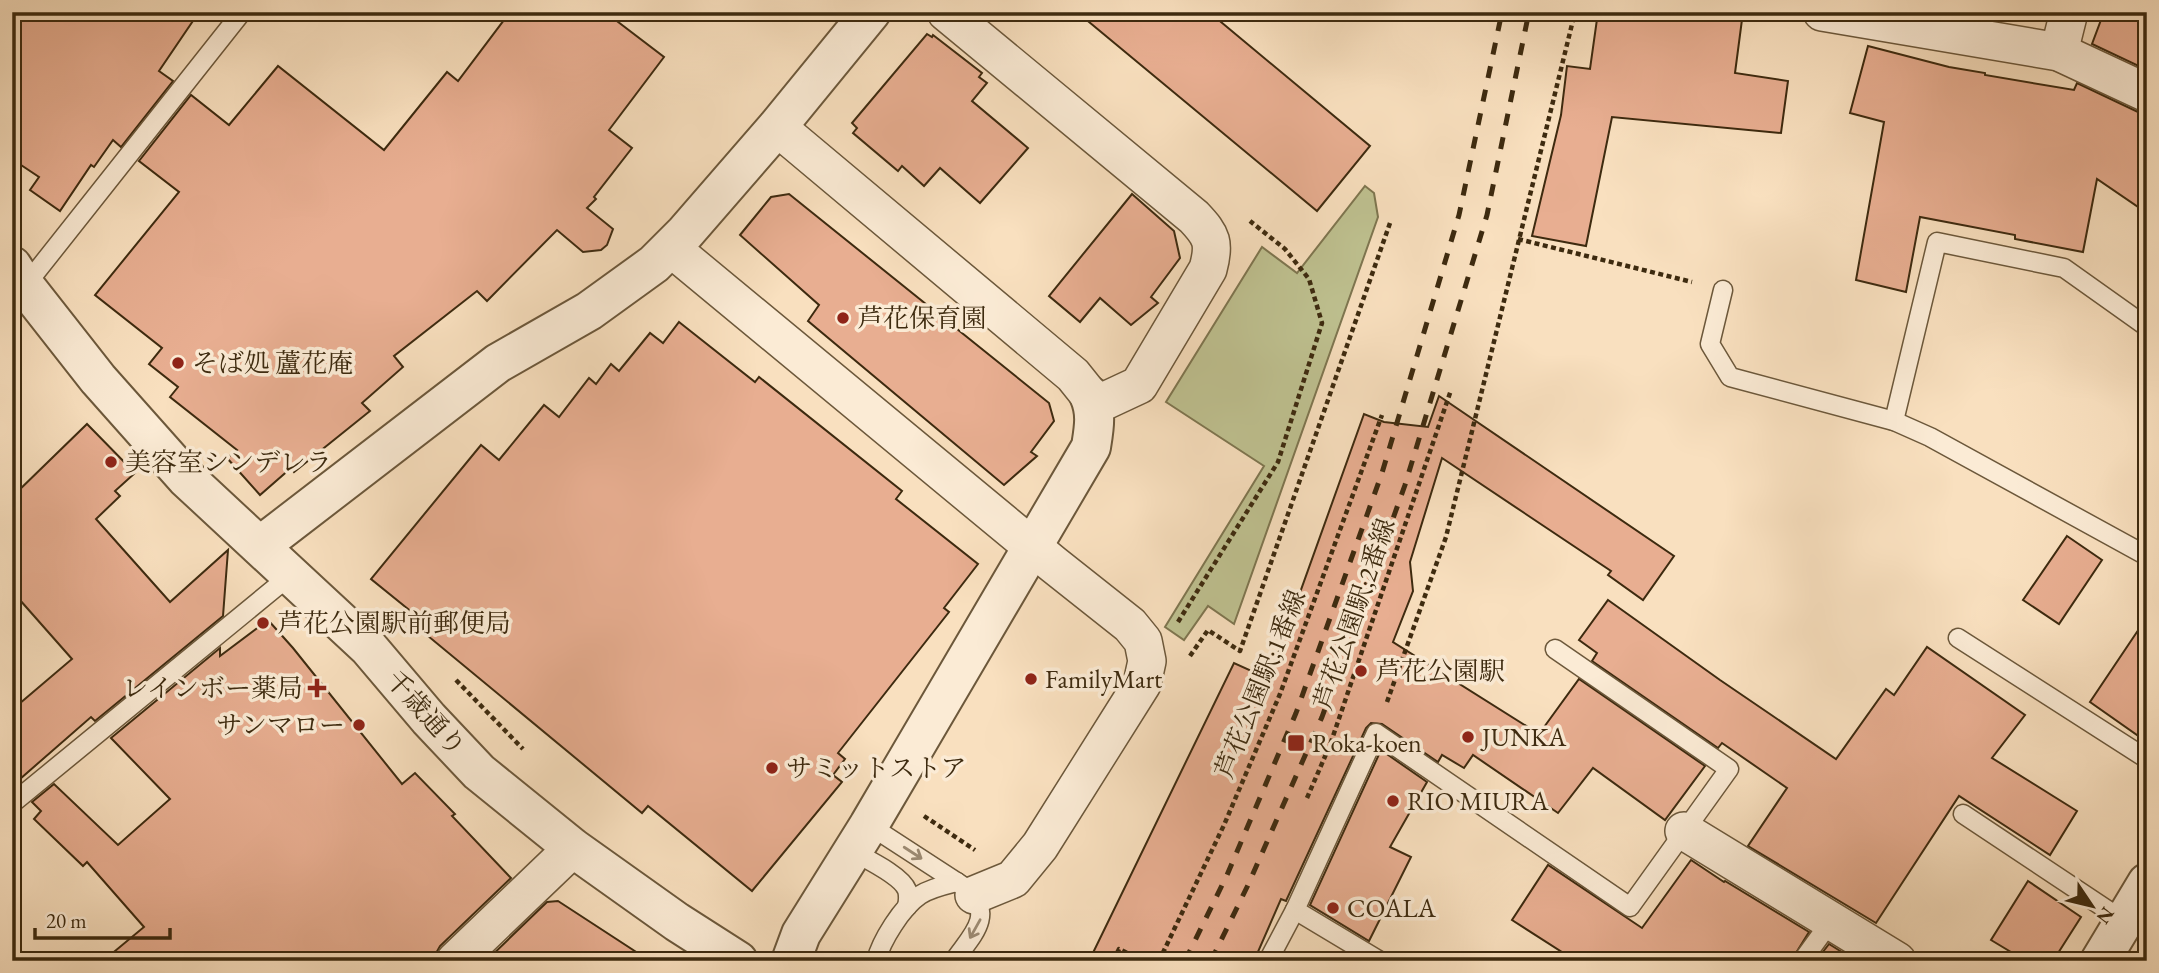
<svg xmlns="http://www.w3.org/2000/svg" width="2159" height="973" font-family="'EB Garamond','Noto Serif JP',serif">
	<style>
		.green { fill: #bfc291; stroke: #7e7650; stroke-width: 2 }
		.building { fill: #e8ae91; stroke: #3d2a0f; stroke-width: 2 }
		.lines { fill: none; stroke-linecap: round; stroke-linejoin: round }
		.service-casing { stroke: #6c583b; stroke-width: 21 }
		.minor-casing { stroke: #6c583b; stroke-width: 40 }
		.tertiary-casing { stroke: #6c583b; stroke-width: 42 }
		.path { stroke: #3d2a0f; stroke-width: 4.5; stroke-dasharray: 5 3.5; stroke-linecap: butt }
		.service { stroke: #fbebd5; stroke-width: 18 }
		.minor { stroke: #fbebd5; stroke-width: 37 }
		.tertiary { stroke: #fbebd5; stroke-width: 38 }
		.rail { stroke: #3d2a0f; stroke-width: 5; stroke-dasharray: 12 12; stroke-linecap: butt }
		.oneway { stroke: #9c8a72 }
		.poi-dot { fill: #8f2418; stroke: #fbebd5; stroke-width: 2.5 }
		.labels { text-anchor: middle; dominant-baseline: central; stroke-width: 7; stroke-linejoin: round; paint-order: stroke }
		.poi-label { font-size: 26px; fill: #3d2a0f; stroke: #fbebd5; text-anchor: start }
		.street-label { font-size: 26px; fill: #3d2a0f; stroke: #fbebd5 }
	</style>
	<rect width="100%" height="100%" fill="#f9e0bf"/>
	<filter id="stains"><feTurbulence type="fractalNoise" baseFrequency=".00286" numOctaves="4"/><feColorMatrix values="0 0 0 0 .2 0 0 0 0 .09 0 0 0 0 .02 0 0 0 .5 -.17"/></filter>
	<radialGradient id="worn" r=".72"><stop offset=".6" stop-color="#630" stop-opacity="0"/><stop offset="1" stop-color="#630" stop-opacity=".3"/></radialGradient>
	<path class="green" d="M1365,186L1374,193L1378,217L1234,624L1208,606L1184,640L1165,627L1264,466L1166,402L1262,247L1297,273Z"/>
	<g class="building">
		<path d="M12,12H199L159,71L173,81L121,147L113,140L94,167L91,165L60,211L30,190L39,177L12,159Z"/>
		<path d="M510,12H605L664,57L609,130L632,148L594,197L596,199L587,208L613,229L607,245L601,250L583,252L557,230L487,301L477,291L394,356L403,367L362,403L370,411L294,472L291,468L260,495L227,458L237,450L170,397L178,387L149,364L162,348L95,295L179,192L139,161L191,95L229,125L278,66L384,150L447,72L458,81Z"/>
		<path d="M1077,12H1209L1370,146L1317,211Z"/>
		<path d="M1598,12H1743L1735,73L1788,81L1781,133L1612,117L1586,246L1532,236L1561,115L1567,66L1590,69Z"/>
		<path d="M2104,12H2147V70L2092,44Z"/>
		<path d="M927,34L932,37L933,35L982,73L979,77L987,83L972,101L1028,148L980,203L940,168L924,186L902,166L898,171L853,133L857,128L852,123Z"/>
		<path d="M1868,46L1949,67L1985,73V75L2074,90L2077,83L2138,112L2147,114V213L2097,179L2083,252L2015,239V235L1920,217L1906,292L1856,280L1884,122L1850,113Z"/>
		<path d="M789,194L1049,403L1054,421L1031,452L1037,456L1004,485L808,321L819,305L740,235L771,197Z"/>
		<path d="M1132,194L1174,231L1180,258L1151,297L1158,303L1131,325L1100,298L1080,322L1049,296Z"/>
		<path d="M679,322L755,382L759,377L902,491L896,499L978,564L944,608L949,612L838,753L845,759L833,775L842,782L752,891L648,806L642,813L428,636L434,630L371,579L481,445L499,460L544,405L559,417L589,378L596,384L611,364L619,371L650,333L663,343Z"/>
		<path d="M1439,396L1674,556L1643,600L1608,575L1611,571L1442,458L1410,562L1413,591L1393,642L1539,734L1579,679L1705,766L1665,820L1593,768L1558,813L1473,755L1464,768L1442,755L1438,762L1382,724L1371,723L1366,728L1286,901L1281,899L1254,961H1089L1234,663L1269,679L1364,414L1384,422L1428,427Z"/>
		<path d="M87,424L135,473L115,491L120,496L96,519L170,602L228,550L223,616L95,721L91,717L12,786V710L72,659L12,591V497Z"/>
		<path d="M2067,536L2102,560L2059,624L2023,600Z"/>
		<path d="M1608,600L1720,680L1836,759L1886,689L1894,695L1927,647L2025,715L1992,758L2077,811L2050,855L1959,796L1876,923L1748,846L1787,788L1722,743L1718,748L1592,661L1597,653L1579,640Z"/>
		<path d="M2147,617V742L2090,702Z"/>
		<path d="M268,620L293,648L402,784L415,773L455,814L452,816L511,878L440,946L435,955V961H103L144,927L87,862L83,866L34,819L41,811L32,802L54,784L118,845L170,799L111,738L220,648V656Z"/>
		<path d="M1381,750L1427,782L1390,847L1411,857L1369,941L1310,905Z"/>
		<path d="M1691,860L1724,882L1725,881L1809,932L1791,961H1576L1512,920L1548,865L1642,928Z"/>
		<path d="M2028,881L2081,917L2053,961H2026L1991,940Z"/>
		<path d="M558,901L650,961H486L547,902Z"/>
		<path d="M1829,944L1853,959L1852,961H1816Z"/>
	</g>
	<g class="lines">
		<g class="service-casing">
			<g id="service">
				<path d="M25,286L242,12"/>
				<path d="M1723,290L1710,344L1730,377L1894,421L1930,437L2147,556"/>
				<path d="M1894,421L1937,242L2064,268L2147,327"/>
				<path d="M1958,638L2147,759"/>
				<path d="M12,800L14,802L292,574"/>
				<path d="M1963,814L2124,921"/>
				<path d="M869,825L969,890C995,917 970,937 954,961"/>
				<path d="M852,851C866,859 901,875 907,890C909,896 908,902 907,907"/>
				<path d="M1295,910L1380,961"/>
				<path d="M876,961C881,941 902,907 920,895C931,888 945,885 957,882"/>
				<path d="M1268,961L1295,910L1376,733L1630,907L1729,769L1555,649"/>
				<path d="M1802,961L1831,921"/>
			</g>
		</g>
		<g class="minor-casing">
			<g id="minor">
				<path d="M946,12L1194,217C1212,236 1215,243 1208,269L1139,385L1094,406"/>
				<path d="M1822,12L2059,52L2147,93"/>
				<path d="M2059,52L2069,12"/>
				<path d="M777,127L1073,375L1089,395"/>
				<path d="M671,248L1053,564L1130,625L1143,641L1147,661L1142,684L1040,846L1013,879L974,895"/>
				<path d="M1684,831L1897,961"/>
				<path d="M455,961L573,848"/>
			</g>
		</g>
		<g class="tertiary-casing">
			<g id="tertiary">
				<path d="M12,266L25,286L98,379L186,478L368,647L429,719L479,772L573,848L677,922L738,961"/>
				<path d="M260,546L498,363L589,311L654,264L685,233L777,127L871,12"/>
				<path d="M791,961L801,934L869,825L1091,447C1094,428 1097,413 1089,395"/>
				<path d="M2100,961L2147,883"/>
			</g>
		</g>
		<g class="path">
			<path d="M1518,239L1692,282"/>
			<path d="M1178,622L1278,462L1322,323L1309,279L1285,249L1250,221"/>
			<path d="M1190,656L1208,630L1240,651L1390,223"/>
			<path d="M456,680L523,749"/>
			<path d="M1387,702L1446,537L1575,12"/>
			<path d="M1307,798L1330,745L1451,390"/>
			<path d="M924,816L975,850"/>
			<path d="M1113,961L1119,949L1144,961"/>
			<path d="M1159,961L1224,825L1280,694L1382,415"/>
		</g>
		<use href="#service" class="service"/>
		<use href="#minor" class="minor"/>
		<use href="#tertiary" class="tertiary"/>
		<g class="rail">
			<path d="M1185,961L1227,875L1296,713L1382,473L1459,215L1502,12"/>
			<path d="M1211,961L1248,885L1322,717L1405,485L1487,215L1529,12"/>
		</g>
	</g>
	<defs><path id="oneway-shaft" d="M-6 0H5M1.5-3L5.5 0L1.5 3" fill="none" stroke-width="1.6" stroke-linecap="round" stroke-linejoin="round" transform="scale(1.75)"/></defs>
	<g class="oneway">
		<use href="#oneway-shaft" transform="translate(913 853) rotate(33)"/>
		<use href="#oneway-shaft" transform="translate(975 929) rotate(119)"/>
	</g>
	<g class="poi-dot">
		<circle cx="843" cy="318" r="7"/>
		<circle cx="178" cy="363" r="7"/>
		<circle cx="111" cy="462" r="7"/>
		<circle cx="263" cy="623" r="7"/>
		<circle cx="1361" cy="671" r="7"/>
		<circle cx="1031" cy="679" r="7"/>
		<path d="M313.5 677.5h7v7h7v7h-7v7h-7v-7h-7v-7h7z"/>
		<circle cx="359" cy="725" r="7"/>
		<circle cx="1468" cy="737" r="7"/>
		<rect x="1287" y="734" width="18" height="18" rx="3.5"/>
		<circle cx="772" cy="768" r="7"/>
		<circle cx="1393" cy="801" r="7"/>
		<circle cx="1333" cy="908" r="7"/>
	</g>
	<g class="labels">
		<g class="poi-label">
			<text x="857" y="318">芦花保育園</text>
			<text x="192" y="363">そば処 蘆花庵</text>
			<text x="125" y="462">美容室シンデレラ</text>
			<text x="277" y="623">芦花公園駅前郵便局</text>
			<text x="1375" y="671">芦花公園駅</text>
			<text x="1045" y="679">FamilyMart</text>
			<text x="303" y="688" text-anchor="end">レインボー薬局</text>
			<text x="345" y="725" text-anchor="end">サンマロー</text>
			<text x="1482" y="737">JUNKA</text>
			<text x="1312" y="743">Roka-koen</text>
			<text x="786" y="768">サミットストア</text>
			<text x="1407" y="801">RIO MIURA</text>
			<text x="1347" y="908">COALA</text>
		</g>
		<g class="street-label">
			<text transform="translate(1354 614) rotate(-71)">芦花公園駅;2番線</text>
			<text transform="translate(1260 684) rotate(-68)">芦花公園駅;1番線</text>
			<text transform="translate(426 713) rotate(48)">千歳通り</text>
		</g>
	</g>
	<rect width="2159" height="973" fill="none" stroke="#f9e0bf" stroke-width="42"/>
	<rect x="14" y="14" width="2131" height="945" fill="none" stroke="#3d2a0f" stroke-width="3.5"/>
	<rect x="21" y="21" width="2117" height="931" fill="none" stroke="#3d2a0f" stroke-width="2"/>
	<g transform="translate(2092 906) rotate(125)" stroke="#fbebd5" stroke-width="5" paint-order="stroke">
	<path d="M0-5L12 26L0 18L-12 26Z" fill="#3d2a0f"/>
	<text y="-10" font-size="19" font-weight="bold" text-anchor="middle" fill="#3d2a0f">N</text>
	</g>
	<path d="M35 928v10h135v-10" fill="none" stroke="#3d2a0f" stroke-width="3.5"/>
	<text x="46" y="928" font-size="21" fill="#3d2a0f" stroke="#fbebd5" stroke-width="5" paint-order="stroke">20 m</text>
	<rect width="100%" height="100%" filter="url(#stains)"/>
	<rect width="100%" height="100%" fill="url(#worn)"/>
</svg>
